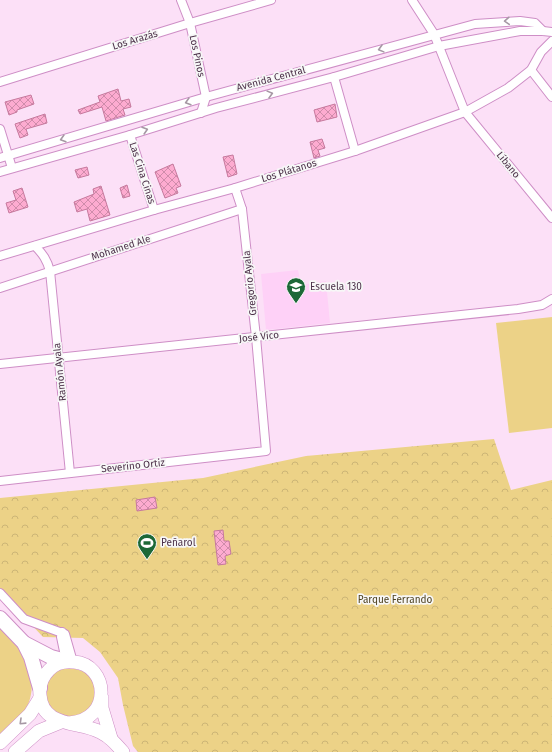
<svg xmlns="http://www.w3.org/2000/svg" width="552" height="752" font-family="'Fira Sans',sans-serif">
	<style>
		.built { fill: #fed1f7 }
		.grass { fill: #ecd287 }
		.park { fill: url(#park-crowns) }
		.building { fill: url(#building-cross-hatch); stroke: #c6799d }
		.lines { fill: none; stroke-linecap: round; stroke-linejoin: round }
		.minor-casing { stroke: #ce8ec6; stroke-width: 10 }
		.primary-casing { stroke: #ce8ec6; stroke-width: 14 }
		.trunk-casing { stroke: #ce8ec6; stroke-width: 16 }
		.minor { stroke: #fff; stroke-width: 8 }
		.primary { stroke: #fff; stroke-width: 13 }
		.trunk { stroke: #fff; stroke-width: 14 }
		.oneway { stroke: #a698a4 }
		.labels { text-anchor: middle; dominant-baseline: central; stroke-width: 3.5; stroke-linejoin: round; paint-order: stroke }
		.street-label { font-size: 10px; fill: #4c3149; stroke: #f7f7f7 }
		.poi-label { font-size: 10px; fill: #4c3149; stroke: #f7f7f7; text-anchor: start }
		.park-label { font-size: 10px; fill: #4d411f; stroke: #f7f7f7 }
	</style>
	<defs>
		<pattern id="park-crowns" width="20" height="18" patternUnits="userSpaceOnUse"><rect width="20" height="18" fill="#ecd287"/><path d="M2 6a3 3 0 1 1 6 0M12 15a3 3 0 1 1 6 0" fill="none" stroke="#ccb576"/></pattern>
		<pattern id="building-cross-hatch" width="8" height="8" patternUnits="userSpaceOnUse"><rect width="8" height="8" fill="#fdabd0"/><path d="M0 0l8 8M0 8l8-8" fill="none" stroke="#cf8cab"/></pattern>
	</defs>
	<rect width="100%" height="100%" fill="#fce0f7"/>
	<path class="built" d="M298,270L301,285L326,281L330,323L266,330L261,274Z"/>
	<g class="grass">
		<path d="M552,317V428L509,433L496,323Z"/>
		<path d="M0,627C9,636 18,645 24,655C34,672 35,696 24,712C18,720 8,728 0,736Z"/>
		<path d="M65,666L89,673L97,688L91,711L63,719L46,704C45,679 42,679 65,666Z"/>
	</g>
	<path class="park" d="M494,439L511,490L552,480V752H138L133,746L123,705L118,678L100,652L83,638L43,637L0,591V498L203,478L306,456Z"/>
	<g class="building">
		<path d="M118,89L121,101L129,99L131,107L123,109L125,115L106,121L102,107L80,114L78,110L100,102L98,96Z"/>
		<path d="M31,95L34,104L17,110V112L9,115L5,102Z"/>
		<path d="M335,104L337,117L317,122L314,110Z"/>
		<path d="M45,114L47,123L26,129L28,135L20,138L15,124Z"/>
		<path d="M322,139L325,148L318,150L320,156L314,158L310,142Z"/>
		<path d="M233,155L237,174L228,177L223,157Z"/>
		<path d="M173,164L181,186L176,188L178,193L165,198L155,172Z"/>
		<path d="M87,167L89,175L78,178L75,170Z"/>
		<path d="M127,185L130,196L123,198L120,188Z"/>
		<path d="M101,186L110,215L90,221L87,209L77,212L74,202L94,194L93,189Z"/>
		<path d="M22,188L28,207L9,213L6,203L16,200L13,191Z"/>
		<path d="M155,497L157,508L137,511L136,500Z"/>
		<path d="M223,530L224,541H229L231,554L225,556L226,564L218,565L214,531Z"/>
	</g>
	<g class="lines">
		<g class="minor-casing">
			<g id="minor">
				<path d="M181,0L190,23L206,97L201,113"/>
				<path d="M412,0L434,34L465,112L552,218"/>
				<path d="M531,70L552,97"/>
				<path d="M334,77L355,151"/>
				<path d="M0,82L190,23L271,0"/>
				<path d="M0,129L12,168"/>
				<path d="M130,135L154,210"/>
				<path d="M0,158L206,97L475,24L520,21L535,23L543,31"/>
				<path d="M0,172L130,135L216,108L334,77L439,46L520,31H543L552,32"/>
				<path d="M35,246C43,254 47,260 50,271L70,473"/>
				<path d="M0,256L154,210L235,188L355,151L465,112L508,88L531,70L541,52L552,41"/>
				<path d="M0,288L242,209"/>
				<path d="M0,364L518,309L542,305L552,299"/>
				<path d="M0,481L266,451L256,337L242,209L235,188"/>
				<path d="M0,593L24,619L65,634L73,662"/>
				<path d="M62,632L61,637L66,661"/>
			</g>
		</g>
		<g class="primary-casing">
			<g id="primary">
				<path d="M102,698V708L111,738"/>
				<path d="M69,723C114,720 108,664 74,662C65,661 55,663 49,670C42,677 39,686 40,695C42,728 80,721 100,732C110,737 116,744 123,752"/>
				<path d="M0,743L30,714L40,698"/>
				<path d="M15,752L39,731L61,722"/>
			</g>
		</g>
		<g class="trunk-casing">
			<g id="trunk">
				<path d="M0,618L24,643L31,657L40,688"/>
				<path d="M24,643L51,657L66,661"/>
			</g>
		</g>
		<use href="#minor" class="minor"/>
		<use href="#primary" class="primary"/>
		<use href="#trunk" class="trunk"/>
	</g>
	<defs><path id="oneway-chevron" d="M-2-3.5L2.5 0L-2 3.5" fill="none" stroke-width="1.6" stroke-linecap="round" stroke-linejoin="round"/></defs>
	<g class="oneway">
		<use href="#oneway-chevron" transform="translate(507 21) rotate(176)"/>
		<use href="#oneway-chevron" transform="translate(381 49) rotate(165)"/>
		<use href="#oneway-chevron" transform="translate(270 94) rotate(-15)"/>
		<use href="#oneway-chevron" transform="translate(188 102) rotate(164)"/>
		<use href="#oneway-chevron" transform="translate(145 130) rotate(-17)"/>
		<use href="#oneway-chevron" transform="translate(63 139) rotate(164)"/>
		<use href="#oneway-chevron" transform="translate(22 722) rotate(136)"/>
	</g>
	<defs>
		<g id="school-pin" transform="scale(1)"><path d="M0 17L-7.5 6A9.5 9.5 0 1 1 7.5 6Z" fill="#1c6837" stroke="#f7f7f7"/><path d="M0-5L7-2L0 1L-7-2ZM-4 1L0 2.5L4 1V4Q0 6-4 4Z" fill="#fff"/></g>
		<g id="stadium-pin" transform="scale(1)"><path d="M0 17L-7.5 6A9.5 9.5 0 1 1 7.5 6Z" fill="#1c6837" stroke="#f7f7f7"/><path d="M0-5a6.5 5 0 1 0 0 10a6.5 5 0 1 0 0-10ZM-3.5-1.8h7v3.6h-7Z" fill="#fff"/></g>
	</defs>
	<g fill-rule="evenodd">
		<use href="#school-pin" x="296" y="287"/>
		<use href="#stadium-pin" x="147" y="543"/>
	</g>
	<g class="labels">
		<g class="street-label">
			<text transform="translate(135 40) rotate(-17)">Los Arazás</text>
			<text transform="translate(197 56) rotate(78)">Los Pinos</text>
			<text transform="translate(271 79) rotate(-15)">Avenida Central</text>
			<text transform="translate(508 165) rotate(51)">Líbano</text>
			<text transform="translate(289 171) rotate(-17)">Los Plátanos</text>
			<text transform="translate(142 173) rotate(72)">Las Cina Cinas</text>
			<text transform="translate(121 248) rotate(-18)">Mohamed Ale</text>
			<text transform="translate(250 283) rotate(-96)">Gregorio Ayala</text>
			<text transform="translate(259 337) rotate(-6)">José Vico</text>
			<text transform="translate(60 372) rotate(-96)">Ramón Ayala</text>
			<text transform="translate(133 466) rotate(-6)">Severino Ortiz</text>
		</g>
		<g class="poi-label">
			<text x="310" y="287">Escuela 130</text>
			<text x="161" y="543">Peñarol</text>
		</g>
		<g class="park-label">
			<text x="395" y="600">Parque Ferrando</text>
		</g>
	</g>
</svg>
